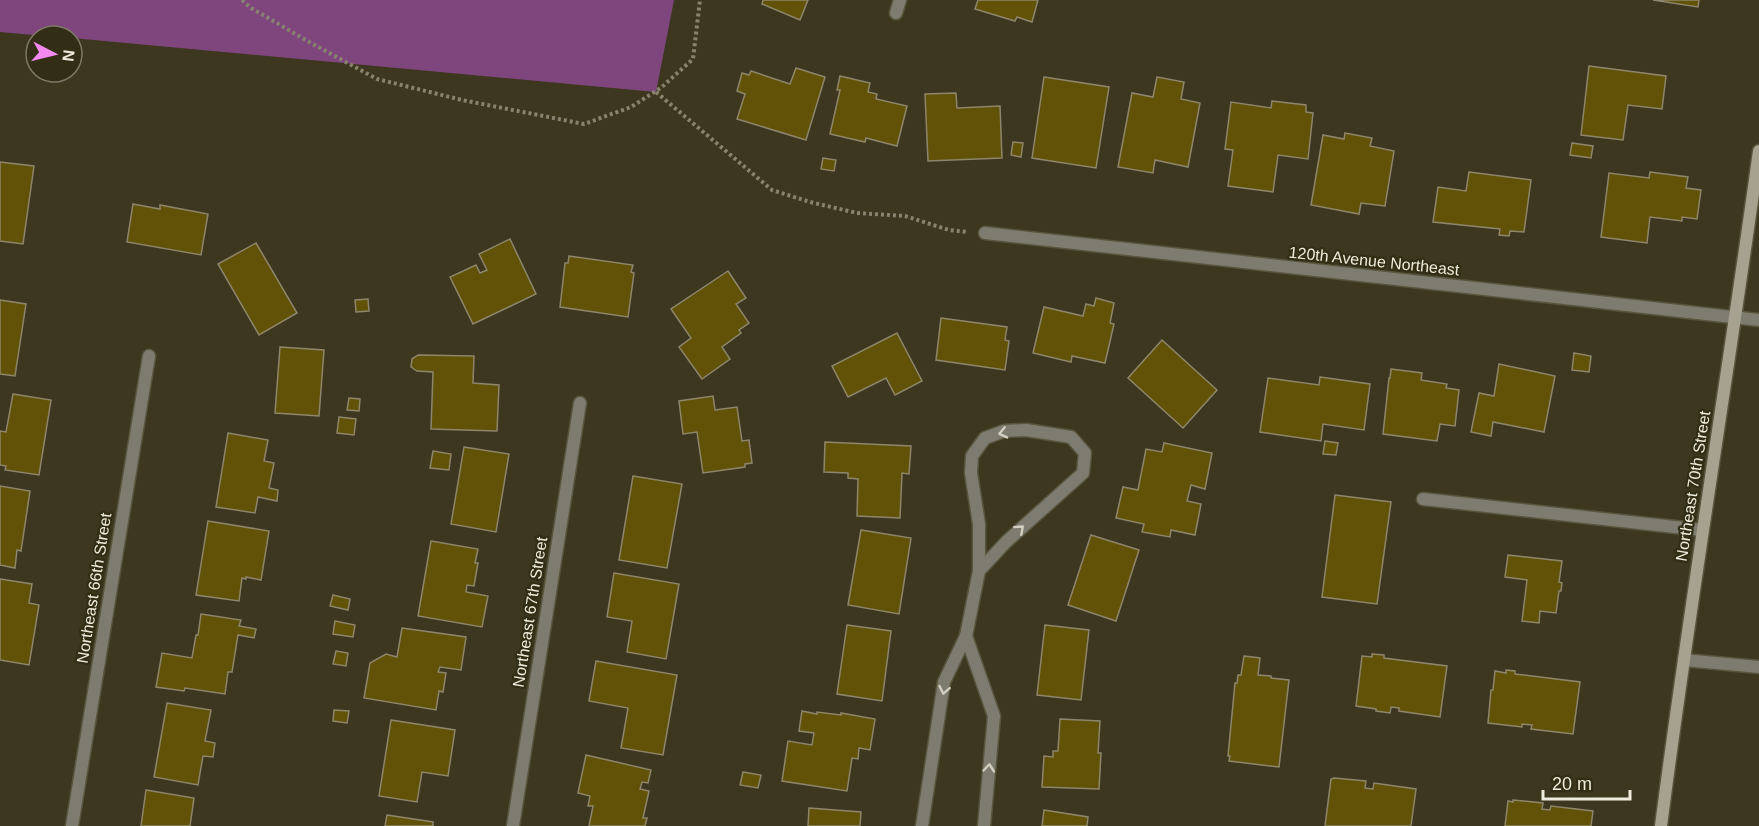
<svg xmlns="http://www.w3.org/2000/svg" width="1759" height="826" font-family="Helvetica,sans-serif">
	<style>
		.forest { fill: #7f467d }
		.building { fill: #615207; stroke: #8d866c; stroke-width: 1.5 }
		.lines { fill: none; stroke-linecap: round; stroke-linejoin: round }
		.lane-casing { stroke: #59543d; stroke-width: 15 }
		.street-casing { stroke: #59543d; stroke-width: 15 }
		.secondary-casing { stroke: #59543d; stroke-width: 15 }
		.path { stroke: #88836f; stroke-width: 4; stroke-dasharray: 3 3; stroke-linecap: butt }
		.lane { stroke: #7e7c70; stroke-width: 12 }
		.street { stroke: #7e7c70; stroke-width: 12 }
		.secondary { stroke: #a7a290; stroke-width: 12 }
		.oneway { stroke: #d2cfc1 }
		.labels { text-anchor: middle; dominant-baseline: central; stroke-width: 4.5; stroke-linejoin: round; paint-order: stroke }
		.street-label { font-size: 16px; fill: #eeebdc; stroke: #322d15 }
	</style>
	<rect width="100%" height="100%" fill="#3d371f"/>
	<path class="forest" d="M0,0H674L656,92L72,38V36H45L0,32Z"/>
	<g class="building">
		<path d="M763,0H808L800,20L762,4Z"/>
		<path d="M978,0H1038L1032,22L1017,17L1015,21L975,9Z"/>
		<path d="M1653,0H1699L1698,7Z"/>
		<path d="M1589,66L1666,76L1662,109L1628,105L1623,140L1581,135Z"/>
		<path d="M796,68L825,77L806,140L737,119L745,94L737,91L742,73L749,75L751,71L790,84Z"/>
		<path d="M840,76L870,83L868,92L877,94L876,99L907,106L897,146L866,138L865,142L830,134L840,90H837Z"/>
		<path d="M1044,77L1109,87L1096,168L1032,158Z"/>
		<path d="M1157,77L1184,82L1181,99L1200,103L1188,167L1155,160L1153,173L1118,167L1132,93L1153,97Z"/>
		<path d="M956,93L957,108L1000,106L1002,158L928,161L925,94Z"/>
		<path d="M1272,101L1306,105V112L1313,113L1308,159L1278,155L1273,192L1228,186L1233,150L1225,149L1231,102L1271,108Z"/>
		<path d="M1345,133L1372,138L1370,146L1394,151L1385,206L1361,203L1359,214L1311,205L1323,135L1344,139Z"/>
		<path d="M1013,142L1023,143L1021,157L1011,155Z"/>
		<path d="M1572,143L1593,146L1591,158L1570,155Z"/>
		<path d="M823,158L836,160L834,171L821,169Z"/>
		<path d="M0,162L34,166L23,244L0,241Z"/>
		<path d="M1469,172L1531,180L1524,232L1510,231L1509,236L1499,235L1500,229L1433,222L1438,187L1466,191Z"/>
		<path d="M1650,172L1688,177L1686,188L1701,190L1697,219L1682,217V221L1650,217L1647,243L1601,237L1609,173L1649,178Z"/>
		<path d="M133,204L160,209V205L208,214L201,255L127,242Z"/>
		<path d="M510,239L536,294L473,324L450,277L476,265L480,273L487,270L479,254Z"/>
		<path d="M256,243L297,313L259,335L218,264Z"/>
		<path d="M569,256L633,265L631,272L634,273L628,317L560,307L565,263H568Z"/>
		<path d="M728,271L746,298L736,304L749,323L739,330L741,333L722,347L730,359L702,379L679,347L691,338L671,309Z"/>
		<path d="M1096,298L1114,303L1110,323L1114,324L1105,363L1072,356L1071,362L1033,353L1044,307L1083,316L1086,304L1094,306Z"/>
		<path d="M368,299L369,311L356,312L355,300Z"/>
		<path d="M0,300L26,304L15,376L0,374Z"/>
		<path d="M941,318L1007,327L1005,340L1009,341L1005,370L936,360Z"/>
		<path d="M897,333L922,381L895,395L886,378L848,397L832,366Z"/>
		<path d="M1162,340L1217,390L1183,428L1128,378Z"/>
		<path d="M280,347L324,350L319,416L275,413Z"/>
		<path d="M1574,353L1591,356L1589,372L1572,370Z"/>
		<path d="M418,355L474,356L473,383L499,385L497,431L431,429L433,372L417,371L411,367L412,359Z"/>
		<path d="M1499,364L1555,376L1544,432L1493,422L1491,436L1471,432L1479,393L1494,396Z"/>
		<path d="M1391,369L1422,373L1421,380L1447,384L1446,388L1459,390L1455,426L1440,424L1437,441L1383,434L1389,378H1390Z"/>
		<path d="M1320,377L1370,384L1364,430L1323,424L1321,441L1260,432L1268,378L1319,385Z"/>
		<path d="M13,394L51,400L39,475L5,470L6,466L0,465V431L6,432Z"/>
		<path d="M713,396L715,410L737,407L742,441L749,440L752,463L745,464V467L703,473L697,432L683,434L679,401Z"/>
		<path d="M349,398L360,399L359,411L347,410Z"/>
		<path d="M339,417L356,419L354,435L337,433Z"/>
		<path d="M228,433L268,440L264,461L274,463L269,488L278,490L277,501L258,497L255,513L216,507Z"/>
		<path d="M1325,441L1338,443L1336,455L1323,454Z"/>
		<path d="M825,442L911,446L909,474L902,473L900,518L857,516L858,479L848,478V473L824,472Z"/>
		<path d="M1164,443L1212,453L1205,489L1191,485L1187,501L1201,504L1195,535L1171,530L1170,537L1142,532L1144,524L1116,518L1123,487L1138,490L1146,449L1162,452Z"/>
		<path d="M464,447L509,454L496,532L451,524Z"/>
		<path d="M433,451L451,454L449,470L430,468Z"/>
		<path d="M633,476L682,484L667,568L619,560Z"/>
		<path d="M0,486L30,491L21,551L17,550L15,568L0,565Z"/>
		<path d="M1335,495L1391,502L1377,604L1322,597Z"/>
		<path d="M208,521L269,531L261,580L246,577V579L242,578L239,601L196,595Z"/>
		<path d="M861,530L911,538L899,614L848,605Z"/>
		<path d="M1091,535L1139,550L1116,621L1068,605Z"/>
		<path d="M431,541L478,549L475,563H478L474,586L467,585L466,592L488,596L482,627L418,616Z"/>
		<path d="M1508,555L1562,561L1559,582L1562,583L1561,591H1559L1556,613L1540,611L1539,623L1522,621L1527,580L1505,577Z"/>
		<path d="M614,573L679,584L666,659L627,652L632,621L607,617Z"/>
		<path d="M0,579L32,584L29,603L39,605L29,665L0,660Z"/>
		<path d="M333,595L350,599L348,610L330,606Z"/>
		<path d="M201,614L241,620L239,626L256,629L254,638L238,635L232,672H228L225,694L185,688L184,691L156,687L162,653L192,658L196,635H198Z"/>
		<path d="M335,621L355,625L353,637L333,634Z"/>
		<path d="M847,625L891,631L882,701L837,694Z"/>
		<path d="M1045,625L1089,630L1081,700L1037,695Z"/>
		<path d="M402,628L466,637L461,670L440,667L438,672L446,673L443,692L439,691L436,710L364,698L370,663L386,654L397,657Z"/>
		<path d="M336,651L348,653L346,666L333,664Z"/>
		<path d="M1372,654L1384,655V658L1447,666L1440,717L1399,711V708L1391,707L1390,713L1376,711V709L1356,706L1362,656L1372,657Z"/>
		<path d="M1244,656L1260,658L1258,675L1271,676V678L1289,680L1279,767L1229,761L1230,756H1228L1235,683H1237L1238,675H1241Z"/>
		<path d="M596,661L677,675L663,755L621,748L628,708L589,701Z"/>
		<path d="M1506,670L1515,671V674L1580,682L1573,734L1531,729L1532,725L1522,724V727L1488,723L1491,690H1493L1495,671L1506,673Z"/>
		<path d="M167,703L211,710L205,741L215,743L213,757L203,756L198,785L154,777Z"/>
		<path d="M334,710L349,711L347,723L333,721Z"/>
		<path d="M802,711L817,714V712L841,715V713L875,719L870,750L859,748L858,759L852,758L847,791L782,781L788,741L812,745L814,733L799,731Z"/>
		<path d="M1060,719L1100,721L1098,753H1101L1099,789L1042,787L1044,756L1053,757V751H1058Z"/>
		<path d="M391,720L455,730L448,776L422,772L417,802L379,796Z"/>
		<path d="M586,755L651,770L648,783L642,782L640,789L649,791L643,818H647L645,826H589L593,806H588L590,796L578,793Z"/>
		<path d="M743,772L761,775L758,788L740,785Z"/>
		<path d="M1334,778L1366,781L1365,788L1373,789L1374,783L1416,789L1411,826H1325L1331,779Z"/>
		<path d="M146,790L194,798L190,826H141Z"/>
		<path d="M1513,800L1543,803L1542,809L1550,810L1551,806L1593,811L1591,826H1505L1508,801L1513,802Z"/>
		<path d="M809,808L861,812L860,826H808Z"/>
		<path d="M1044,810L1088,817L1087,826H1042Z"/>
		<path d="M387,815L433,822V826H385Z"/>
	</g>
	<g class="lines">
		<g class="lane-casing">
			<g id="lane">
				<path d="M1423,499L1702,530"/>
				<path d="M1684,660L1759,667"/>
			</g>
		</g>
		<g class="street-casing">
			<g id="street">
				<path d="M896,13L900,0"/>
				<path d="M985,233L1759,320"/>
				<path d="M966,636L994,716L984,826"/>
				<path d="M72,826L149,356"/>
				<path d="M513,826L580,403"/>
				<path d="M922,826L944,682L966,636L979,571V524L971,473L972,456L985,438L1004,431L1026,430L1071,437L1085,453L1083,473L1006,542L979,571"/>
			</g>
		</g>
		<g class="secondary-casing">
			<path id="secondary" d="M1661,826C1690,601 1728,376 1759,151"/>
		</g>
		<g class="path">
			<path d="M242,0L251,8L311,43L377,79L462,100L584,124L631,107L662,87L693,59L700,0"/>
			<path d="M656,92L772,190L810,202L857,213L905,216L949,230L967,232"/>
		</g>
		<use href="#lane" class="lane"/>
		<use href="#street" class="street"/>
		<use href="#secondary" class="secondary"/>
	</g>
	<defs><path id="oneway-chevron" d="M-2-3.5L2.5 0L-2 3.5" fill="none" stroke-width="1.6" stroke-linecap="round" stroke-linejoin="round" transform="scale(1.5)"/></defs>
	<g class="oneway">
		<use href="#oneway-chevron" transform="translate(1003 433) rotate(167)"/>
		<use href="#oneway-chevron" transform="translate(1020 529) rotate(-42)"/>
		<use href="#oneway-chevron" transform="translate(944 690) rotate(101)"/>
		<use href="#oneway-chevron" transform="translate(989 768) rotate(-85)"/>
	</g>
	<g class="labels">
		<g class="street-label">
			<text transform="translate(1374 261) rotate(6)">120th Avenue Northeast</text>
			<text transform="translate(1693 486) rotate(-81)">Northeast 70th Street</text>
			<text transform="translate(94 588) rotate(-81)">Northeast 66th Street</text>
			<text transform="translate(530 612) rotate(-81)">Northeast 67th Street</text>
		</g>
	</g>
	<g transform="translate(54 54) rotate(97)"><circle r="28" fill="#322d15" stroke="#7d7965" stroke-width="1.5"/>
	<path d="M0-4.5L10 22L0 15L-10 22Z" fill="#f489f0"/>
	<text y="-9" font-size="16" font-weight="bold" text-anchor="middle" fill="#eeebdc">N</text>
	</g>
	<path d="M1543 790v9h87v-9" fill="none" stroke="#eeebdc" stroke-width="3"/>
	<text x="1552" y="790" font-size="18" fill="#eeebdc" stroke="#322d15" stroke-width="4.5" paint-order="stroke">20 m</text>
</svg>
